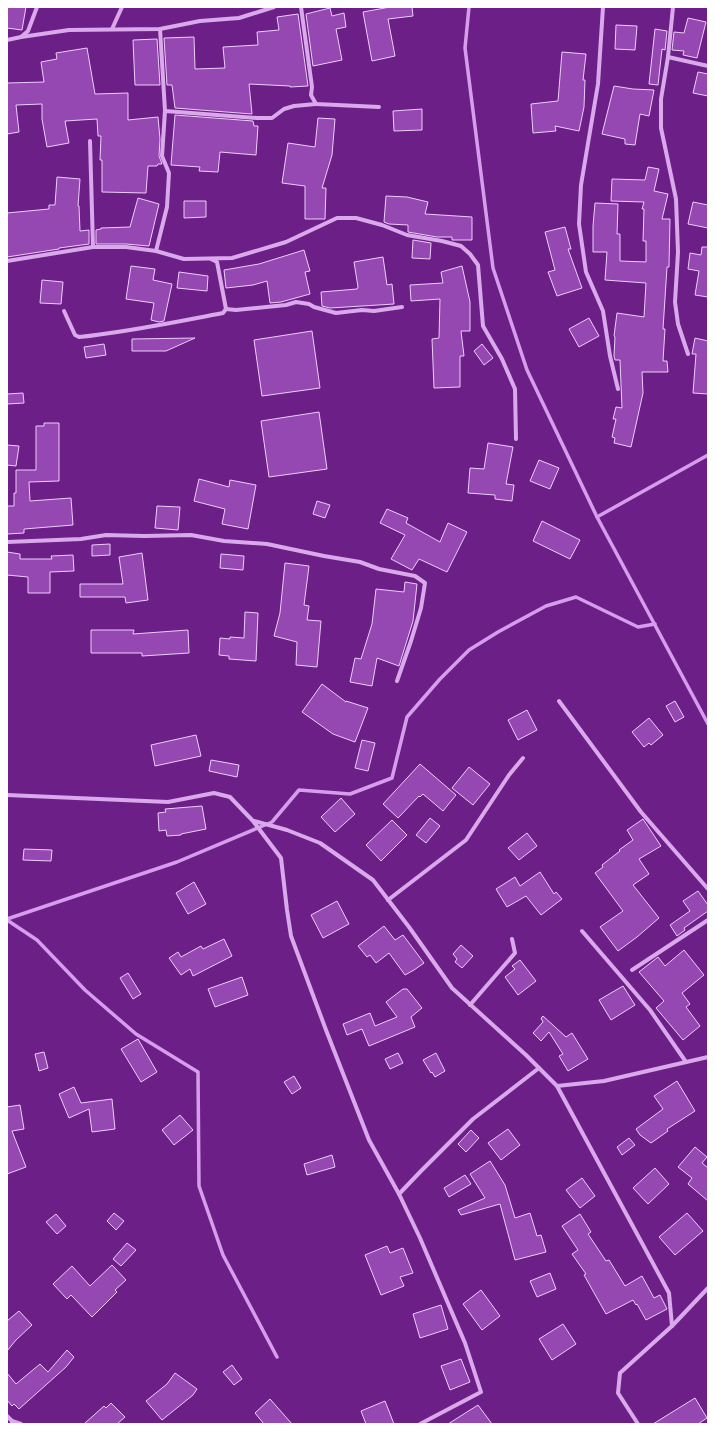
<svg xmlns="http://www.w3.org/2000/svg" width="715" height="1431" font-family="Mulish,sans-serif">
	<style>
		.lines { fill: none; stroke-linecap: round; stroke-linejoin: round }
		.stream { stroke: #d69dec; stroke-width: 3.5 }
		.building { fill: #9548b1; stroke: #eccef8 }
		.street { stroke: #d9a9eb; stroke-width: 4 }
	</style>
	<rect width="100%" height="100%" fill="#6d1f88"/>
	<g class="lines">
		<g class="stream">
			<path d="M469,7L465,48L493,268L527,370L597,517L708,724"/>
			<path d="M597,517L708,455"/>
			<path d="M7,919L177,862L272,822L299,790L350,794L392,778L407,717L440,679L469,650L498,632L546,606L576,597L638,627L655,624"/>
			<path d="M7,920L37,940L85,990L136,1034L198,1072L199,1186L223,1255L277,1357"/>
		</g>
	</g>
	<g class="building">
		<path d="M7,7H26L22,30L7,28Z"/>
		<path d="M390,7H412L413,16L388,19L395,56L372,61L363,12Z"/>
		<path d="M330,8L332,16L344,13L346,27L336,29L342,60L313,66L306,14Z"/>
		<path d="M298,14L308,86L290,87V86L249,84L252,114L175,108L172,85H167L164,38L194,37L195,69L225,68L223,47L258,45L257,32L279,30L277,17Z"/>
		<path d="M688,18L706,22L697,58L683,55L684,51L672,50L674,32L684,33Z"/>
		<path d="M616,25L637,26L635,50L615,49Z"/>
		<path d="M655,29L667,31L665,50L662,49L658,85L649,84Z"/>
		<path d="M157,39L160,85H135L133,40Z"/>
		<path d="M87,48L95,94L128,93V120L158,117L160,139L159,156L162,164H158L157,166H148L146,193L102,192V160H100L101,136H98L97,119L65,121L69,143L47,147L42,119V104L16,105L19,132L7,134V83L44,82L41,62L57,59L56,53Z"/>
		<path d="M562,52L586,54L583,80H585L584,107L579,131L555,126L556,131L533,133L531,104L558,101Z"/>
		<path d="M698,72L708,74V96L693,93Z"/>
		<path d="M614,86L633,89L654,90L649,116L640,114L635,145L625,144V139L602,134Z"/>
		<path d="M422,109V130L394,131L393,111Z"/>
		<path d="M175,115L253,121L254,126H258L256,155L220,152L218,172L199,171L200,167L171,165Z"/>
		<path d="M318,118L335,119L332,155L322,188H326L325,219H305V186L282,183L288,143L315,147Z"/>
		<path d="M648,167L659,169L654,191L668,194L662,219H670L669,267H667L663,329H665L663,361H667L668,372H642L643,393L631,447L614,443L615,438L612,437L616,419H613L616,407L622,408L620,360H615L614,356L615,337L614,336L617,313L644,317L646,283L605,280L607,252H593V226L595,203L618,204L617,234H620V261L646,262V241H643L644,209H642L644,202L611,201L612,179L645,180Z"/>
		<path d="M57,177L80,179L78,206H79L80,231L89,230V244L59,248V249L7,257V213L49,209V205H55Z"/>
		<path d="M386,196L407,197L428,202L425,214L472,217V240H452V237H437L408,232V225L389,224L384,222Z"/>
		<path d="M138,198L159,204L149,246L126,244H96V230L101,229V228L130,227Z"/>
		<path d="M184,201H206V217L184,218Z"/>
		<path d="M693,202L708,205V228L688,224Z"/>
		<path d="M565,227L571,249H568L582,288L557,296L548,272L555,270L545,232Z"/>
		<path d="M413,240L431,243L430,259L412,258Z"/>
		<path d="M702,247H708V297L695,295L699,271L688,269L690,253L701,255Z"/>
		<path d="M304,250L310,271L305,272L310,294L281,302L270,303L267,281L253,285L226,288L224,270L259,264Z"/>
		<path d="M383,257L387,285L392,284L394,304L330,308L322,306L321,292L357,289L358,287L354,262Z"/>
		<path d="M131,266L155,269L153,280L172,284L164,321L159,322L151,320L154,303L126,299Z"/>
		<path d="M462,266L470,302V331H461L464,356H460V387L434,388L432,339L439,338L440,299L411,301L410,285L443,283L441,272Z"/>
		<path d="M179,272L208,276L207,291L177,288Z"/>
		<path d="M42,280L63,282L61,304L40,303Z"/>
		<path d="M589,318L599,336L579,347L569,329Z"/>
		<path d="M312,331L320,388L262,396L254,340Z"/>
		<path d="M195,338L166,351H132V339Z"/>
		<path d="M695,338L708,341V394L693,393L696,354H692Z"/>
		<path d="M104,344L106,355L86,358L84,347Z"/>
		<path d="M482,344L493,358L484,365L474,351Z"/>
		<path d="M23,393L24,403L7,404V394Z"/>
		<path d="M319,412L327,469L269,477L261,421Z"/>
		<path d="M44,423H59V481L29,482L30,501L71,498L73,525L24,529V533L7,534V506H14V493H16V470H36V426H44Z"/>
		<path d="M488,443L513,447L506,484L514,485L512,501L495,499V495L468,493L470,468L484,469Z"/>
		<path d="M7,445L19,446L16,466L7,465Z"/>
		<path d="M539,460L559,468L550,489L530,481Z"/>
		<path d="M199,479L229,487L230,480L256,485L248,529L222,524L225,509L194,501Z"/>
		<path d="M317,501L330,505L325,518L313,514Z"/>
		<path d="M157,506L180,507L178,530L155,528Z"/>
		<path d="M387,509L408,518L406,523L440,542L448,523L467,532L447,572L419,559L412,570L391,559L405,535L380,523Z"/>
		<path d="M542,521L580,540L570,559L533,541Z"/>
		<path d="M110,544V555L92,556V545Z"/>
		<path d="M7,552L20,554V559H52L51,556L73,555L74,571L50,572V593H28V577L7,575Z"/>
		<path d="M142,553L148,600L126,603L125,597H80V584H123L119,557Z"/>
		<path d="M221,554L244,556L243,570L220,568Z"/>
		<path d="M285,563L309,566L304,605L309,606L307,620L321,621L317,667L296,665L297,642L274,636L280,613Z"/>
		<path d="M405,582L417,584L413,621L399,666L377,658L372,686L350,682L355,658L361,659L372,624L376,589L404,592Z"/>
		<path d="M245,612L258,613L256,661L229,659V656L219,655L220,638L230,639V637L244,638Z"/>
		<path d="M91,630H134L133,634L188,630L189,653L142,656V653H91Z"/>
		<path d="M322,684L346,702V701L368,708L355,742L333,734L302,712Z"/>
		<path d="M675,701L684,717L675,722L666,706Z"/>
		<path d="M527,710L537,730L518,740L508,720Z"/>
		<path d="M649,718L663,735L651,745L649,743L644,747L632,732Z"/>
		<path d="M196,735L201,756L155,766L151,745Z"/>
		<path d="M362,740L375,743L368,771L355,768Z"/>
		<path d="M211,760L239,765L237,777L209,771Z"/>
		<path d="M420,764L456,795L443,811L423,794L420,797L419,796L398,818L383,804Z"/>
		<path d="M469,767L490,784L473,805L452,788Z"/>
		<path d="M341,798L355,814L335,832L321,817Z"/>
		<path d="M202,806L206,829L181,834V835L167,836L166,830L159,831L158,813L166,812L165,809Z"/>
		<path d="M430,818L440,826L426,843L416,835Z"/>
		<path d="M643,819L661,846L639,859L649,874L633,885L659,918L637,937L618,951L600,927L623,911L595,873L603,867L602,865L620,851L619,850L633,840L627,830Z"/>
		<path d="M392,820L407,835L381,861L366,845Z"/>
		<path d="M527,833L537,846L519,860L508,848Z"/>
		<path d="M24,849L52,850L51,861L23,860Z"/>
		<path d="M540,872L554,894L556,892L562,899L541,915L526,896L507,907L496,889L515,877L520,886Z"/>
		<path d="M194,882L206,904L188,914L176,893Z"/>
		<path d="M698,891L708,905V911L684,928L685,930L677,936L670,925L690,911L683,901Z"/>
		<path d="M337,901L349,924L323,938L311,915Z"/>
		<path d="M384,926L395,940L403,935L424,963L414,970L405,975L389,953L376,963L370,955L367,957L358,946Z"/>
		<path d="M224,939L232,956L193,976L190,969L181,975L169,958L178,952L181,957L201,946L203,949Z"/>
		<path d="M461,945L473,956L462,968L455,962L457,959L453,954Z"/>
		<path d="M684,950L704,975L682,993L690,1004L686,1007L700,1026L683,1040L656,1008L664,1001L639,972L658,957L665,966Z"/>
		<path d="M520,960L536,981L518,995L505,977L515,969L512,966Z"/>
		<path d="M128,973L141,994L133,999L120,978Z"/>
		<path d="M242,977L248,995L215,1007L208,989Z"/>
		<path d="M623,986L635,1005L611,1020L599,1000Z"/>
		<path d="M403,989H407L422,1008L411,1017L415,1027L369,1046L362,1029L347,1035L343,1024L370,1013L375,1026L397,1017L386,1002Z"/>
		<path d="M543,1016L566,1037L572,1033L588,1059L568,1071L559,1056L563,1054L549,1032L541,1041L533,1033L543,1022L541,1018Z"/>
		<path d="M138,1039L157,1072L141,1082L121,1049Z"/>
		<path d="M44,1052L48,1068L39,1071L35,1054Z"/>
		<path d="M398,1053L403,1063L390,1069L385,1059Z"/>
		<path d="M436,1053L445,1071L435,1077L432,1072L431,1073L423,1060Z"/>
		<path d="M294,1076L301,1088L292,1094L284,1082Z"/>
		<path d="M677,1081L695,1111L667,1129L668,1131L651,1143L640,1135L636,1129L663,1109L654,1096Z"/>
		<path d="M74,1087L81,1103L112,1099L115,1129L92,1132L89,1109L69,1118L59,1094Z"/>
		<path d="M20,1105L24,1129L12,1131L26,1167L7,1174V1107Z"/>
		<path d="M180,1115L193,1130L174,1145L162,1130Z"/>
		<path d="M508,1129L520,1145L501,1160L488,1143Z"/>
		<path d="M471,1130L479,1138L466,1152L458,1144Z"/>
		<path d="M629,1138L635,1145L622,1155L617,1147Z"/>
		<path d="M695,1147L707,1157L702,1163L708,1168V1201L688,1184L692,1178L678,1167Z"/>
		<path d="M332,1155L335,1167L307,1175L304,1164Z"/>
		<path d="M490,1161L505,1185L515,1218L530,1213L537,1236L541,1235L546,1252L515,1260L500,1204L461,1215L458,1210L485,1198L470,1174Z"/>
		<path d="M655,1168L669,1184L648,1204L633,1188Z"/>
		<path d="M465,1175L471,1184L449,1197L444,1188Z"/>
		<path d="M582,1178L595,1196L580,1208L566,1190Z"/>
		<path d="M114,1213L124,1221L116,1230L107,1221Z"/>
		<path d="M687,1213L703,1231L675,1255L659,1237Z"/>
		<path d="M56,1214L66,1226L57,1234L46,1222Z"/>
		<path d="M580,1214L591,1232L588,1234L606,1261L609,1260L625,1286L642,1276L654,1298L660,1295L667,1309L646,1320L637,1304L636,1305L633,1300L606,1314L584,1275L586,1274L572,1254L578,1250L562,1226Z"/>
		<path d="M127,1243L136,1250L121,1266L113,1259Z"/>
		<path d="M387,1246L390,1253L403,1248L413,1273L400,1277L404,1286L381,1295L365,1255Z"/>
		<path d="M112,1265L126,1280L115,1290L117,1292L92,1317L71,1295L67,1299L53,1284L72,1266L90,1286Z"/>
		<path d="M550,1273L556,1289L537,1297L530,1281Z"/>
		<path d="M481,1290L500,1316L482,1330L463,1304Z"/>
		<path d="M441,1305L448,1329L420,1338L413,1314Z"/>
		<path d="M19,1311L32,1325L16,1340L7,1351V1321Z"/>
		<path d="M563,1324L576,1344L552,1360L539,1339Z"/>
		<path d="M67,1350L74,1357L66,1367L19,1409L14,1404L12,1406L7,1400V1373L16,1384L40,1364L48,1372Z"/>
		<path d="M461,1359L470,1382L450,1390L441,1366Z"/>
		<path d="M232,1365L242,1379L234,1385L223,1372Z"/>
		<path d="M175,1373L197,1389L193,1395L162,1420L146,1401L167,1384Z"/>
		<path d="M695,1398L707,1418L698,1424H653Z"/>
		<path d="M270,1399L292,1424H264L255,1413Z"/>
		<path d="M385,1401L394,1424H366L361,1411Z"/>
		<path d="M111,1403L125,1417L117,1424H84L104,1406L106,1408Z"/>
		<path d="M478,1405L492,1424H448Z"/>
	</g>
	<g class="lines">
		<g class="street">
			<path d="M301,7L312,87L311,95L316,104L379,107"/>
			<path d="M603,7L598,84L581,185L579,224L586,272L603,311L610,356L618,389"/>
			<path d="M673,7L668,57L661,99V128L676,199L678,252L675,302L678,324L688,354"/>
			<path d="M112,29L122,7"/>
			<path d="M21,37L69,30L160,29L200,21L239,18L274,7"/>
			<path d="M7,40L21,37L28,31L37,7"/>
			<path d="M668,57L708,66"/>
			<path d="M165,111L257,118H272L284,109L294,106L316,104"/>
			<path d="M90,141L93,247"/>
			<path d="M156,251L167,207L169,173L162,156L165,111L160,29"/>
			<path d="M211,259L217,262L226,309"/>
			<path d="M7,261L93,247H126L156,251L184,259L232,258L286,242L337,218H356L382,225L407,235L442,241L461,246L470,254L478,265L483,326L502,359L515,389L516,439"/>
			<path d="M226,309L236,310L286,305L296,302L309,304L314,307L336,313L362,310L374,311L402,307"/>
			<path d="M64,311L75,335L79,337C128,332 175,322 223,313L226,309"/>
			<path d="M7,542L81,539L106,535L144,536L191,535L224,541L267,544L324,556L360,562L379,569L415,576L425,583L421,608L411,641L397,681"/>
			<path d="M559,701L641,812L708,889"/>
			<path d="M7,795L168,802L214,793L230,797L253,821L281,858L287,910L291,936L326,1030L369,1140L399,1194L420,1238L465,1343L481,1392L420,1424"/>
			<path d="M254,821L287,830L320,843L373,880L409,927L452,988L526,1055L557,1086L669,1293L672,1326L620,1373L618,1393L638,1424"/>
			<path d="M388,900L466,840L509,775L523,758"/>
			<path d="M582,931L650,1010L686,1062"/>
			<path d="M632,970L708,920"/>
			<path d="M470,1005L515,953L512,939"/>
			<path d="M557,1086L604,1081L708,1057"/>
			<path d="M399,1194L421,1171L473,1119L539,1068"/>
			<path d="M672,1326L708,1288"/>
			<path d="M7,1416L12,1421V1424"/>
			<path d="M12,1421L21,1424"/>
		</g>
	</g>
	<rect width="715" height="1431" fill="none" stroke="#ffffff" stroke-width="16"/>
</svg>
